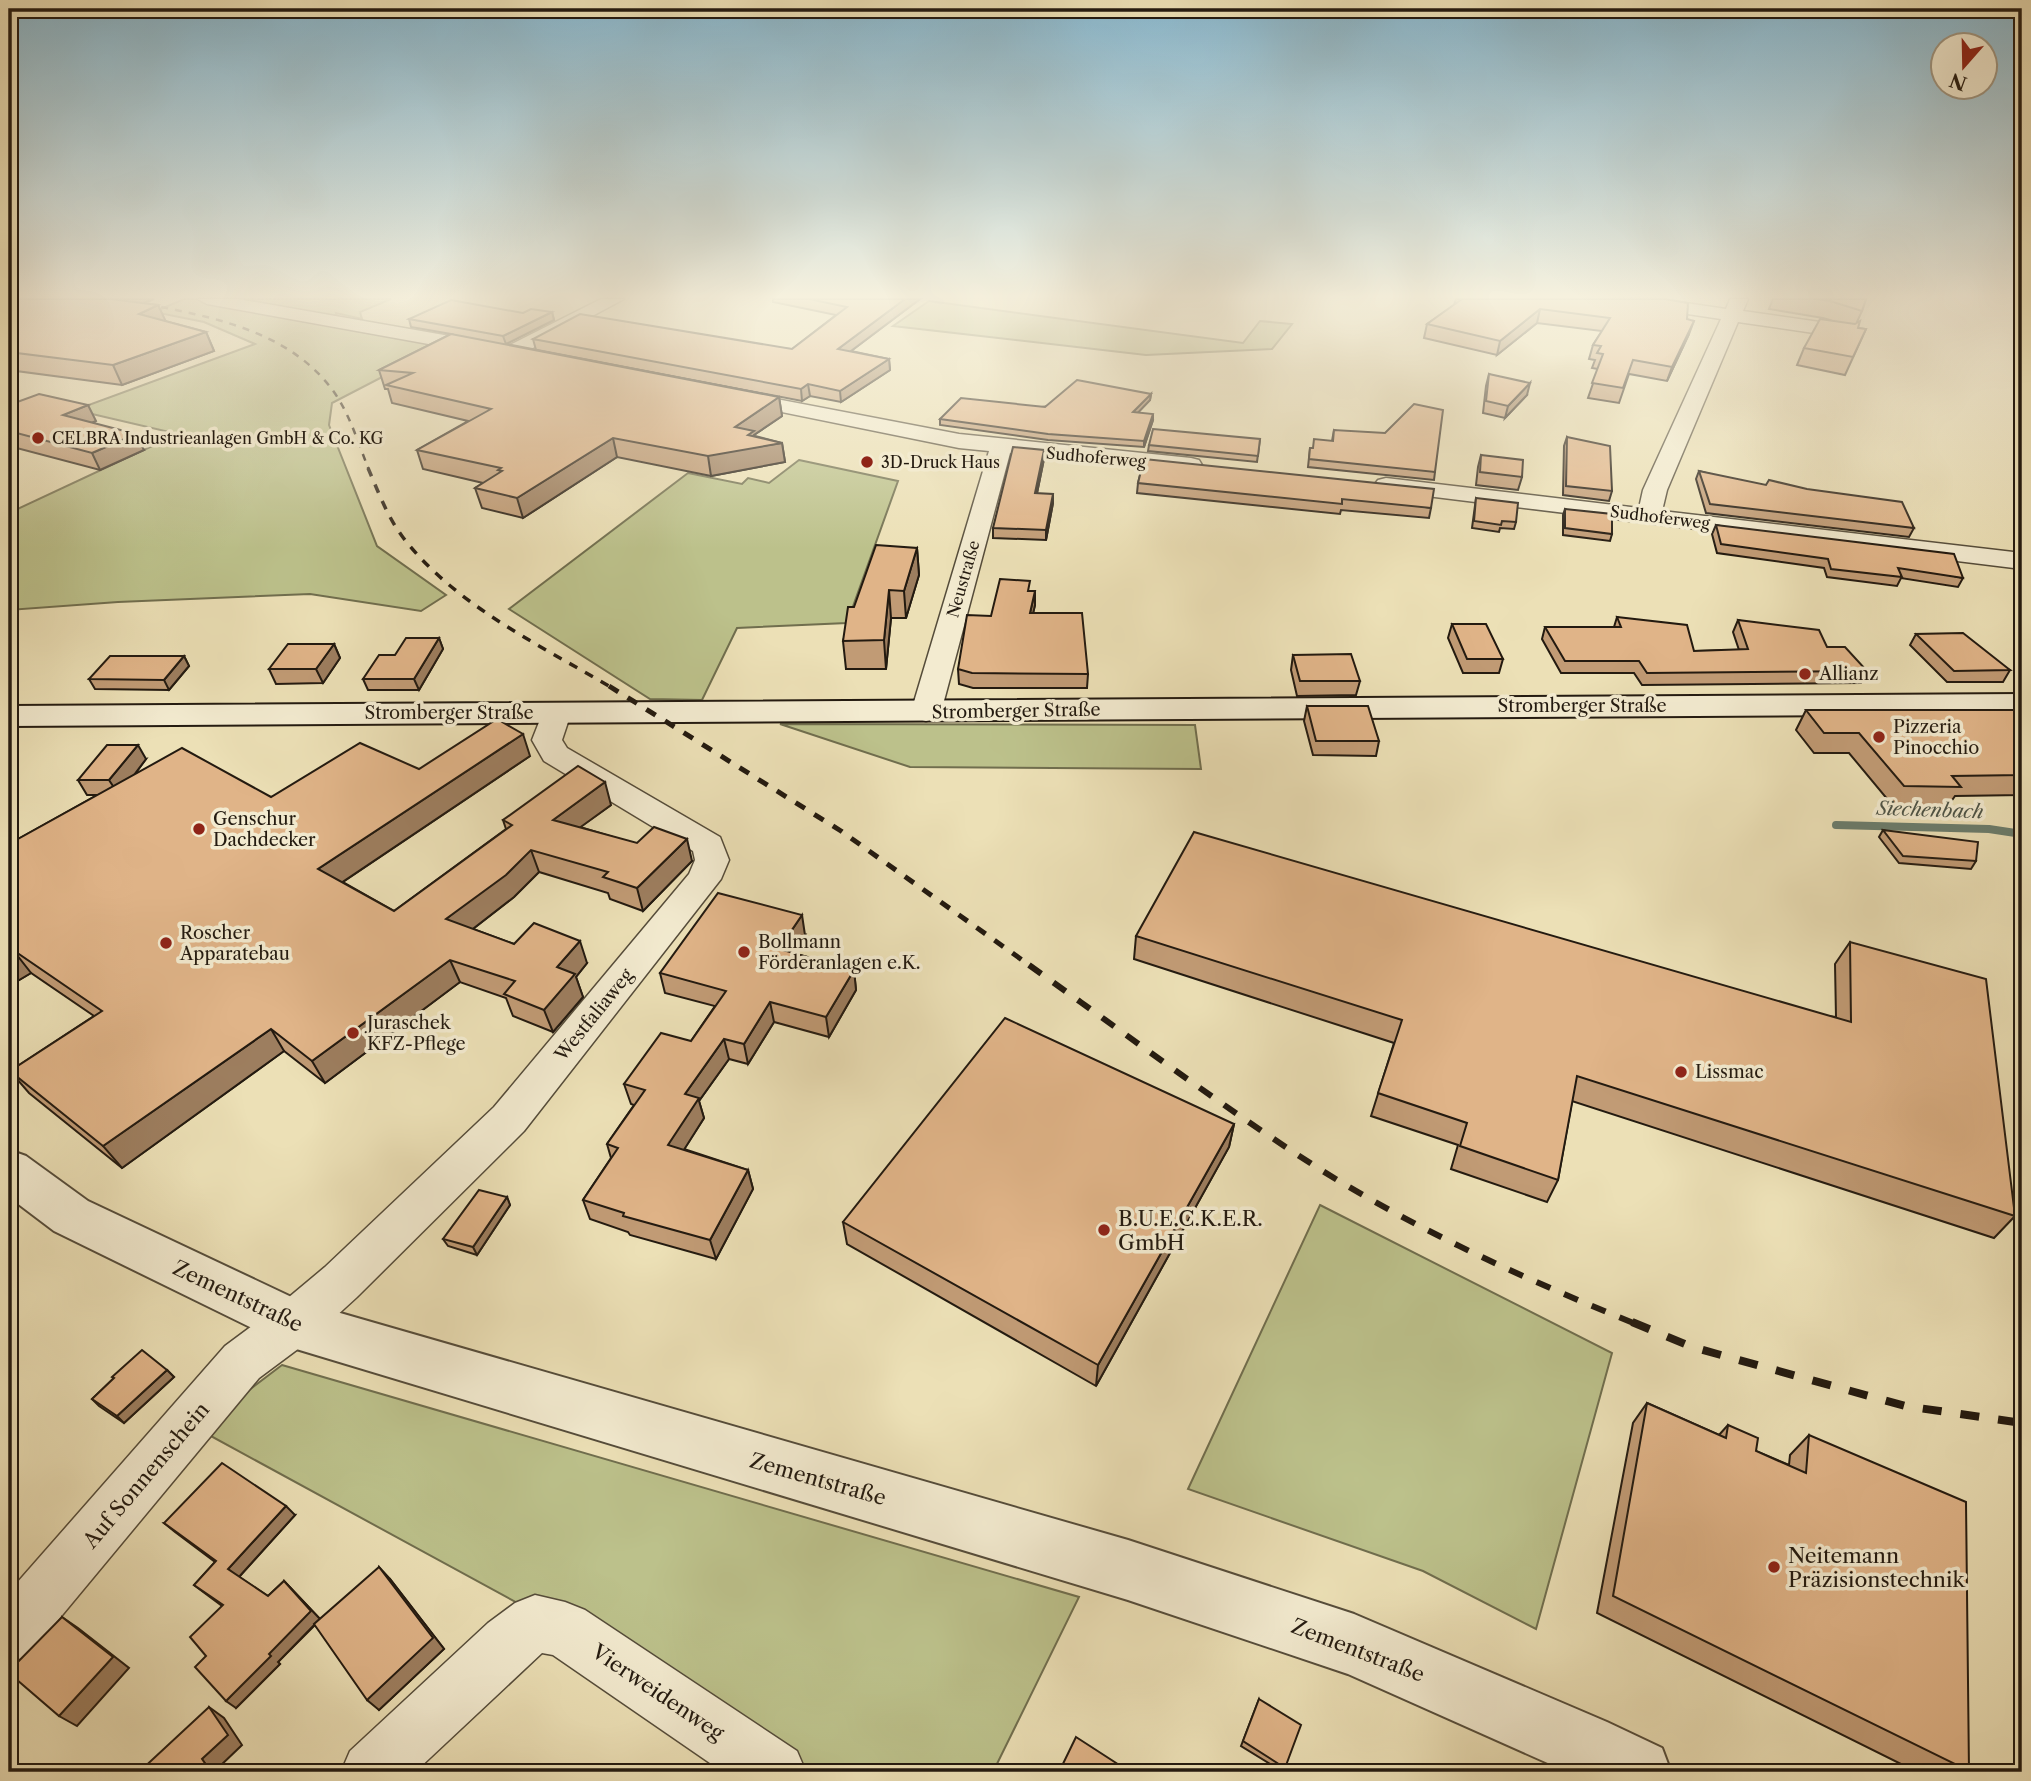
<svg xmlns="http://www.w3.org/2000/svg" width="2031" height="1781" font-family="'Libre Caslon Text',serif">
	<style>
		.green { fill: #bcc18b; stroke: #706e4e; stroke-width: 2 }
		.lines { fill: none; stroke-linecap: round; stroke-linejoin: round }
		.stream { stroke: #6a7c6c; stroke-width: 8 }
		.minor-casing { stroke: #554c3a; stroke-width: 3 }
		.tertiary-casing { stroke: #554c3a; stroke-width: 4 }
		.secondary-casing { stroke: #231a10; stroke-width: 4 }
		.minor { fill: #f3ebd0; fill-rule: evenodd }
		.tertiary { fill: #f3ebd0; fill-rule: evenodd }
		.secondary { fill: #f3ebd0; fill-rule: evenodd }
		.rail-far4 { stroke: #231a10; stroke-width: 2.5; stroke-dasharray: 7 7; stroke-linecap: butt }
		.rail-far3 { stroke: #231a10; stroke-width: 3.5; stroke-dasharray: 9 9; stroke-linecap: butt }
		.rail-far2 { stroke: #231a10; stroke-width: 5; stroke-dasharray: 11 11; stroke-linecap: butt }
		.rail-far1 { stroke: #231a10; stroke-width: 6; stroke-dasharray: 15 15; stroke-linecap: butt }
		.rail { stroke: #231a10; stroke-width: 8; stroke-dasharray: 19 19; stroke-linecap: butt }
		.wall { fill: #c19b75; stroke: #231a10; stroke-width: 2 }
		.shaded-wall { fill: #9d7e5f; stroke: #231a10; stroke-width: 2 }
		.building { fill: #e0b488; stroke: #231a10; stroke-width: 2 }
		.poi-dot { fill: #8f2418; stroke: #f3ebd0; stroke-width: 2.5 }
		.labels { text-anchor: middle; dominant-baseline: central; stroke-width: 7; stroke-linejoin: round; paint-order: stroke }
		.far-poi-label { font-size: 16px; fill: #231a10; stroke: #f3ebd0; text-anchor: start }
		.far-street-label { font-size: 16px; fill: #231a10; stroke: #f3ebd0 }
		.poi-label { font-size: 18px; fill: #231a10; stroke: #f3ebd0; text-anchor: start }
		.street-label { font-size: 18px; fill: #231a10; stroke: #f3ebd0 }
		.water-label { font-size: 19px; font-style: italic; fill: #4c5346; stroke: #f3ebd0 }
		.near-poi-label { font-size: 21px; fill: #231a10; stroke: #f3ebd0; text-anchor: start }
		.near-street-label { font-size: 21px; fill: #231a10; stroke: #f3ebd0 }
	</style>
	<rect width="100%" height="100%" fill="#ece0b6"/>
	<filter id="stains"><feTurbulence type="fractalNoise" baseFrequency=".00286" numOctaves="4"/><feColorMatrix values="0 0 0 0 .2 0 0 0 0 .09 0 0 0 0 .02 0 0 0 .5 -.17"/></filter>
	<radialGradient id="worn" r=".72"><stop offset=".6" stop-color="#630" stop-opacity="0"/><stop offset="1" stop-color="#630" stop-opacity=".3"/></radialGradient>
	<g class="green">
		<path d="M184,299H391L360,312L362,319L336,313L340,327L444,345L332,403L329,425L377,546L446,595L421,611L310,594L118,602L9,610V513L178,434L75,410L255,344L204,322L154,312Z"/>
		<path d="M929,301L1243,343L1260,321L1292,324L1272,349L1146,355L893,326Z"/>
		<path d="M799,460L898,481L847,623L737,628L702,700L650,699L509,609L688,473L742,484L748,478L769,483Z"/>
		<path d="M780,724L1195,725L1201,769L910,767Z"/>
		<path d="M1320,1205L1612,1353L1536,1629L1423,1571L1188,1489Z"/>
		<path d="M282,1365L1079,1597L993,1772H813L725,1716L198,1429Z"/>
	</g>
	<g class="lines">
		<path class="stream" d="M1836,825L1989,829L2022,834"/>
		<g class="minor-casing">
			<g id="minor">
				<path d="M198,299H238L484,342L494,348L484,354L207,304Z"/>
				<path d="M601,299H624L516,357L509,359L499,353L502,349Z"/>
				<path d="M1612,299H1659L1726,309L1730,299H1748L1743,311L1848,326L1857,332L1848,338L1738,322L1667,490L1662,511L2022,553V569L1378,490L1374,485L1378,480L1386,478L1639,508L1643,490L1721,319L1621,304Z"/>
				<path d="M735,391L959,434L1191,458L1199,460L1202,465L1199,470L1191,472L1010,453L941,712L937,718L926,721L915,718L911,712L989,451L959,448L728,401L725,397L728,393Z"/>
				<path d="M556,704L567,707L571,713L562,740L567,748L720,837L729,860L721,879L524,1131L357,1297L310,1340L259,1378L29,1655L9,1663V1592L225,1346L276,1308L325,1267L494,1107L689,874L695,860L693,851L544,761L532,740L545,707Z"/>
				<path d="M535,1595L565,1602L585,1610L797,1751L806,1772H723L553,1655L542,1653L415,1772H341L350,1751L488,1623L515,1603Z"/>
			</g>
		</g>
		<g class="tertiary-casing">
			<path id="tertiary" d="M9,1150L26,1156L88,1201L302,1302L1128,1540L1354,1614L1607,1722L1662,1748L1671,1772H1568L1348,1674L1128,1600L293,1348L54,1231L9,1197Z"/>
		</g>
		<g class="secondary-casing">
			<path id="secondary" d="M2022,694V714L9,726V706Z"/>
		</g>
		<use href="#minor" class="minor"/>
		<use href="#tertiary" class="tertiary"/>
		<use href="#secondary" class="secondary"/>
		<path class="rail-far4" d="M120,299C194,314 282,324 331,388C349,411 358,443 369,470"/>
		<path class="rail-far3" d="M368,468C378,491 387,516 402,536C454,605 540,645 612,688"/>
		<path class="rail-far2" d="M609,686L841,831L1032,967"/>
		<path class="rail-far1" d="M1029,965C1126,1034 1221,1106 1321,1170C1421,1232 1527,1280 1636,1324"/>
		<path class="rail" d="M1632,1322L1692,1347L1905,1406L2022,1423"/>
	</g>
	<g class="wall">
		<path d="M9,299H154L143,303L158,305L165,321L206,332L214,351L122,385L9,370Z"/>
		<path d="M773,299H920L851,351L889,359L890,370L841,402L810,396L802,401L536,350L533,339L792,349L836,315L773,302Z"/>
		<path d="M1456,299H1665L1687,319L1689,334L1667,381L1629,374L1619,403L1588,398L1598,369L1592,368L1595,360L1589,359L1593,345L1602,331L1537,323L1497,355L1424,338L1427,324L1454,305Z"/>
		<path d="M1773,299H1866L1862,311L1857,322L1858,328L1866,329L1845,375L1797,365L1804,348L1830,320L1823,318L1769,309Z"/>
		<path d="M552,312L554,320L506,344L779,397L782,416L754,435L755,436L782,443L785,462L711,476L617,457L523,518L482,508L475,488L483,483L423,469L417,450L468,421L392,403L388,389H385L379,370L451,334L411,327L409,319Z"/>
		<path d="M1489,374L1527,395L1505,418L1483,413L1486,386Z"/>
		<path d="M1151,394L1150,400L1138,412L1153,420L1144,447L1048,440L940,425V419Z"/>
		<path d="M9,405L96,421L92,422L144,450L100,470L9,446Z"/>
		<path d="M1334,430L1435,472L1434,480L1308,467L1310,448H1313L1332,441Z"/>
		<path d="M1567,437L1612,491L1609,501L1563,495L1564,446Z"/>
		<path d="M1260,439L1257,462L1148,451L1149,445Z"/>
		<path d="M1481,455L1522,477L1518,490L1476,485L1478,467Z"/>
		<path d="M1044,459L1037,493L1053,503L1046,540L993,538V528Z"/>
		<path d="M1144,459L1431,508L1429,518L1341,510L1340,514L1137,493L1138,483Z"/>
		<path d="M1699,471L1914,528L1909,537L1706,513L1696,479Z"/>
		<path d="M1476,498L1516,522L1514,529L1500,528L1499,532L1472,528Z"/>
		<path d="M1565,509L1612,534L1610,541L1563,535V515Z"/>
		<path d="M1716,525L1963,578L1958,587L1901,578L1897,586L1827,577L1824,568L1717,553L1712,534Z"/>
		<path d="M917,548L919,575L906,618H891L886,669H846L843,641L854,607Z"/>
		<path d="M1030,591H1035V605L1033,613L1088,674L1087,688H973L959,684L958,669L991,616Z"/>
		<path d="M1617,617L1694,651L1739,650L1733,632L1738,620L1827,647L1867,671L1861,683L1642,685L1634,673H1561L1542,639L1545,627H1614Z"/>
		<path d="M1452,624L1503,659L1499,673H1463L1448,638Z"/>
		<path d="M1916,634L2010,670L2003,682H1947L1910,645Z"/>
		<path d="M439,638L443,649L419,690H368L363,679L395,655Z"/>
		<path d="M334,644L340,658L323,683L276,684L269,669Z"/>
		<path d="M1293,655L1360,681L1356,695L1297,696L1291,670Z"/>
		<path d="M184,656L189,666L169,690L95,689L89,679Z"/>
		<path d="M1307,706L1379,741L1376,756L1313,755L1304,721Z"/>
		<path d="M1806,710H2022V795L1955,796L1948,806H1893L1849,753H1814L1796,730Z"/>
		<path d="M530,756L343,882L394,911L506,829L503,820L611,805L580,827L692,861L643,911L610,899L608,893L539,872L514,897L473,929L514,944L587,963L576,977L583,997L553,1032L513,1016L506,998L460,982L325,1083L284,1051L122,1168L29,1093L10,1071L94,1016L31,973L9,986V844L97,795H87L78,780L146,759L135,774L271,797L419,769Z"/>
		<path d="M1883,830L1976,861L1971,869L1899,863L1879,837Z"/>
		<path d="M805,935L793,953L854,970L856,990L829,1037L774,1022L748,1064L729,1059L699,1101L704,1118L684,1149L748,1170L753,1189L716,1259L630,1235L628,1232L590,1219L583,1200L611,1158L607,1144L634,1105L631,1104L624,1084L691,1041L715,1006L665,993L660,973Z"/>
		<path d="M1136,936L1836,1017L1835,964L1850,942L2015,1216L1994,1238L1572,1101L1558,1180L1547,1202L1451,1169L1458,1145L1371,1116L1394,1043L1134,959Z"/>
		<path d="M1234,1124L1229,1147L1096,1386L847,1244L843,1222Z"/>
		<path d="M507,1197L510,1205L477,1255L448,1246L443,1239Z"/>
		<path d="M167,1370L174,1377L124,1423L99,1406L92,1399L114,1378Z"/>
		<path d="M1647,1403L1719,1435L1728,1425L1756,1451L1789,1465L1790,1455L1809,1435L1969,1771L1965,1772H1917L1597,1613L1633,1423Z"/>
		<path d="M295,1515L239,1577L268,1596L284,1581L320,1619L390,1579L444,1649L379,1710L315,1625L278,1662L280,1664L236,1708L206,1656L222,1606L194,1585L215,1562L175,1532L164,1523Z"/>
		<path d="M1259,1699L1285,1768L1283,1772L1241,1746Z"/>
	</g>
	<g class="shaded-wall">
		<path d="M100,299H154L108,316Z"/>
		<path d="M905,299H920L839,360L838,349Z"/>
		<path d="M158,305L167,324L139,314Z"/>
		<path d="M1540,309L1537,323L1497,355L1500,341Z"/>
		<path d="M552,312L554,320L506,344L503,336Z"/>
		<path d="M1694,321L1689,334L1667,381L1672,367Z"/>
		<path d="M206,332L214,351L122,385L113,365Z"/>
		<path d="M889,359L890,370L841,402L840,391Z"/>
		<path d="M1530,383L1527,395L1505,418L1508,406Z"/>
		<path d="M808,384L810,396L802,401L801,389Z"/>
		<path d="M1151,394L1150,400L1133,418V412Z"/>
		<path d="M779,397L782,416L754,435L756,447L782,443L785,462L711,476L708,456L735,427Z"/>
		<path d="M88,405L96,421L72,431L63,415Z"/>
		<path d="M1153,414V420L1144,447V441Z"/>
		<path d="M136,434L144,450L100,470L92,453Z"/>
		<path d="M613,438L617,457L523,518L517,498Z"/>
		<path d="M1044,450V459L1035,503V493Z"/>
		<path d="M9,493L16,505L9,508Z"/>
		<path d="M1053,494V503L1046,540V530Z"/>
		<path d="M917,548L919,575L906,618L904,591Z"/>
		<path d="M889,590L891,618L886,669L884,640Z"/>
		<path d="M1035,591V605L1030,627V613Z"/>
		<path d="M439,638L443,649L419,690L414,679Z"/>
		<path d="M334,644L340,658L323,683L316,669Z"/>
		<path d="M184,656L189,666L169,690L164,680Z"/>
		<path d="M523,734L530,756L329,891L318,869Z"/>
		<path d="M138,745L146,759L119,795L109,780Z"/>
		<path d="M605,782L611,805L560,842L553,820Z"/>
		<path d="M687,839L692,861L643,911L637,888Z"/>
		<path d="M531,850L539,872L514,897L456,942L446,919Z"/>
		<path d="M802,915L805,935L783,969L779,949Z"/>
		<path d="M580,941L587,963L576,977L583,997L553,1032L544,1010L557,967Z"/>
		<path d="M13,950L31,973L9,986V953Z"/>
		<path d="M450,960L460,982L325,1083L312,1061Z"/>
		<path d="M854,970L856,990L829,1037L826,1017Z"/>
		<path d="M770,1002L774,1022L748,1064L744,1044Z"/>
		<path d="M271,1029L284,1051L122,1168L103,1146Z"/>
		<path d="M724,1039L729,1059L699,1101L704,1118L675,1164L668,1145L685,1094Z"/>
		<path d="M1234,1124L1229,1147L1096,1386L1098,1365Z"/>
		<path d="M748,1170L753,1189L716,1259L710,1240Z"/>
		<path d="M507,1197L510,1205L477,1255L473,1247Z"/>
		<path d="M167,1370L174,1377L124,1423L117,1416Z"/>
		<path d="M286,1506L295,1515L238,1578L228,1569Z"/>
		<path d="M379,1567L390,1579L444,1649L379,1710L367,1700Z"/>
		<path d="M284,1581L320,1619L278,1662L280,1664L236,1708L226,1701L269,1654Z"/>
		<path d="M62,1617L78,1628L129,1668L77,1726L59,1716Z"/>
		<path d="M209,1707L224,1718L242,1745L218,1768L220,1772H211L202,1759Z"/>
	</g>
	<g class="building">
		<path d="M9,299H111L158,305L139,314L206,332L113,365L9,352Z"/>
		<path d="M809,299H905L838,349L889,359L840,391L808,384L801,389L533,339L580,314L792,349L847,307Z"/>
		<path d="M1462,299H1665L1688,303L1687,319L1694,321L1672,367L1633,360L1623,388L1592,383L1603,354L1597,353L1601,346L1593,345L1610,318L1540,309L1500,341L1427,324Z"/>
		<path d="M1817,299H1866L1862,311L1830,301Z"/>
		<path d="M451,300L523,313L531,309L552,312L503,336L409,319Z"/>
		<path d="M1820,319L1855,324L1860,321L1858,328L1866,329L1853,357L1804,348Z"/>
		<path d="M451,334L779,397L735,427L754,431L748,435L782,443L708,456L613,438L517,498L475,488L502,471L498,470L501,468L417,450L491,409L386,385L413,373L379,370Z"/>
		<path d="M1489,374L1530,383L1508,406L1486,401Z"/>
		<path d="M1077,380L1151,394L1133,412L1153,414L1144,441L1048,434L940,419L961,398L1045,407Z"/>
		<path d="M39,394L88,405L63,415L136,434L92,453L9,431V405Z"/>
		<path d="M1414,404L1443,410L1435,472L1309,459L1310,448H1313L1314,439L1333,441L1334,430L1385,433Z"/>
		<path d="M1153,429L1260,439L1258,456L1149,445Z"/>
		<path d="M1567,437L1610,446L1612,491L1566,486Z"/>
		<path d="M1013,447L1044,450L1035,493L1053,494L1046,530L993,528Z"/>
		<path d="M1481,455L1523,460L1522,477L1480,472Z"/>
		<path d="M1144,459L1434,489L1431,508L1342,499V504L1138,483Z"/>
		<path d="M1699,471L1766,485L1769,480L1807,489L1902,502L1914,528L1710,504Z"/>
		<path d="M1476,498L1518,503L1516,522L1502,521L1501,525L1474,521Z"/>
		<path d="M1565,509L1612,514V534L1565,528Z"/>
		<path d="M1716,525L1954,554L1963,578L1898,568L1902,577L1831,569L1828,559L1721,544Z"/>
		<path d="M876,545L917,548L904,591L889,590L884,640L843,641L848,607H854Z"/>
		<path d="M1000,579L1030,581L1028,591H1035L1030,613H1082L1088,674L972,673L958,669L967,615L991,616Z"/>
		<path d="M1617,617L1687,625L1694,651L1748,649L1738,620L1819,630L1827,647H1845L1867,671L1647,673L1639,661H1565L1545,627H1621Z"/>
		<path d="M1452,624H1486L1503,659H1467Z"/>
		<path d="M1963,633L2010,670L1954,671L1916,634Z"/>
		<path d="M406,638H439L414,679H363L379,655H395Z"/>
		<path d="M288,644H334L316,669H269Z"/>
		<path d="M1351,654L1360,681H1300L1293,655Z"/>
		<path d="M110,656H184L164,680L89,679Z"/>
		<path d="M1307,706H1368L1379,741H1316Z"/>
		<path d="M1806,710H2022V775L1952,776L1961,787L1904,786L1859,733H1824Z"/>
		<path d="M497,719L523,734L318,869L394,911L512,825L503,820L578,766L605,782L553,820L637,843L654,827L687,839L637,888L603,877L608,872L531,850L506,875L446,919L514,944L534,923L580,941L557,967L575,974L544,1010L504,994L515,981L450,960L312,1061L271,1029L103,1146L10,1071L102,1011L13,950L9,953V844L182,748L271,797L360,743L419,769Z"/>
		<path d="M107,745H138L109,780H78Z"/>
		<path d="M1883,830L1978,842L1976,861L1903,856Z"/>
		<path d="M1194,832L1851,1022L1850,942L1986,979L2015,1216L1577,1076L1558,1180L1460,1146L1467,1123L1378,1093L1402,1020L1136,936Z"/>
		<path d="M718,893L802,915L779,949L854,970L826,1017L770,1002L744,1044L724,1039L685,1094L699,1098L668,1145L748,1170L710,1240L623,1216L624,1213L583,1200L618,1148L607,1144L645,1090L624,1084L661,1033L691,1041L726,991L660,973Z"/>
		<path d="M1005,1018L1234,1124L1098,1365L843,1222Z"/>
		<path d="M479,1190L507,1197L473,1247L443,1239Z"/>
		<path d="M142,1350L167,1370L117,1416L92,1399L114,1378L112,1377Z"/>
		<path d="M1647,1403L1726,1438L1728,1425L1758,1438L1756,1451L1806,1473L1809,1435L1966,1502L1969,1771L1613,1596Z"/>
		<path d="M222,1463L286,1506L228,1569L268,1596L284,1581L311,1611L269,1654L271,1656L226,1701L195,1667L206,1656L190,1637L223,1605L194,1585L216,1561L164,1523Z"/>
		<path d="M379,1567L433,1638L367,1700L314,1624Z"/>
		<path d="M62,1617L113,1657L59,1716L9,1673V1671Z"/>
		<path d="M1259,1699L1301,1725L1285,1768L1243,1741Z"/>
		<path d="M209,1707L228,1735L202,1759L211,1772H139Z"/>
		<path d="M1076,1737L1130,1772H1059Z"/>
	</g>
	<linearGradient id="sky" x2="0" y2="1"><stop stop-color="#88b8cf"/><stop offset="0.54" stop-color="#f6f1de"/><stop offset="1" stop-color="#f6f1de" stop-opacity="0"/></linearGradient>
	<rect width="2031" height="549" fill="url(#sky)"/>
	<g class="poi-dot">
		<circle cx="38" cy="438" r="7"/>
		<circle cx="867" cy="462" r="7"/>
		<circle cx="1805" cy="674" r="7"/>
		<circle cx="1879" cy="737" r="7"/>
		<circle cx="199" cy="829" r="7"/>
		<circle cx="166" cy="943" r="7"/>
		<circle cx="744" cy="952" r="7"/>
		<circle cx="353" cy="1033" r="7"/>
		<circle cx="1681" cy="1072" r="7"/>
		<circle cx="1104" cy="1230" r="7"/>
		<circle cx="1774" cy="1567" r="7"/>
	</g>
	<g class="labels">
		<g class="far-poi-label">
			<text x="52" y="438">CELBRA Industrieanlagen GmbH &amp; Co. KG</text>
			<text x="881" y="462">3D-Druck Haus</text>
		</g>
		<g class="far-street-label">
			<text transform="translate(1096 457) rotate(5)">Sudhoferweg</text>
			<text transform="translate(1660 517) rotate(7)">Sudhoferweg</text>
			<text transform="translate(963 579) rotate(-74)">Neustraße</text>
		</g>
		<g class="poi-label">
			<text x="1819" y="674">Allianz</text>
			<text x="1893" y="727">Pizzeria<tspan x="1893" dy="21">Pinocchio</tspan></text>
			<text x="213" y="819">Genschur<tspan x="213" dy="21">Dachdecker</tspan></text>
			<text x="180" y="933">Roscher<tspan x="180" dy="21">Apparatebau</tspan></text>
			<text x="758" y="942">Bollmann<tspan x="758" dy="21">Förderanlagen e.K.</tspan></text>
			<text x="367" y="1023">Juraschek<tspan x="367" dy="21">KFZ-Pflege</tspan></text>
			<text x="1695" y="1072">Lissmac</text>
		</g>
		<g class="street-label">
			<text x="1582" y="706">Stromberger Straße</text>
			<text transform="translate(1016 711) rotate(-1)">Stromberger Straße</text>
			<text x="449" y="713">Stromberger Straße</text>
			<text transform="translate(594 1015) rotate(-51)">Westfaliaweg</text>
		</g>
		<g class="water-label">
			<text transform="translate(1930 810) rotate(2)">Siechenbach</text>
		</g>
		<g class="near-poi-label">
			<text x="1118" y="1218">B.U.E.C.K.E.R.<tspan x="1118" dy="24">GmbH</tspan></text>
			<text x="1788" y="1555">Neitemann<tspan x="1788" dy="24">Präzisionstechnik</tspan></text>
		</g>
		<g class="near-street-label">
			<text transform="translate(238 1296) rotate(25)">Zementstraße</text>
			<text transform="translate(146 1475) rotate(-50)">Auf Sonnenschein</text>
			<text transform="translate(818 1479) rotate(16)">Zementstraße</text>
			<text transform="translate(1358 1650) rotate(21)">Zementstraße</text>
			<text transform="translate(658 1692) rotate(34)">Vierweidenweg</text>
		</g>
	</g>
	<rect width="2031" height="1781" fill="none" stroke="#ece0b6" stroke-width="35"/>
	<rect x="10" y="10" width="2010" height="1760" fill="none" stroke="#231a10" stroke-width="3.5"/>
	<rect x="18" y="18" width="1996" height="1746" fill="none" stroke="#231a10" stroke-width="2"/>
	<g transform="translate(1964 66) rotate(200)"><circle r="33" fill="#f3ebd0" stroke="#a09783" stroke-width="2"/>
	<path d="M0-5L12 26L0 18L-12 26Z" fill="#8f2418"/>
	<text y="-10" font-size="19" font-weight="bold" text-anchor="middle" fill="#231a10">N</text>
	</g>
	<rect width="100%" height="100%" filter="url(#stains)"/>
	<rect width="100%" height="100%" fill="url(#worn)"/>
</svg>
